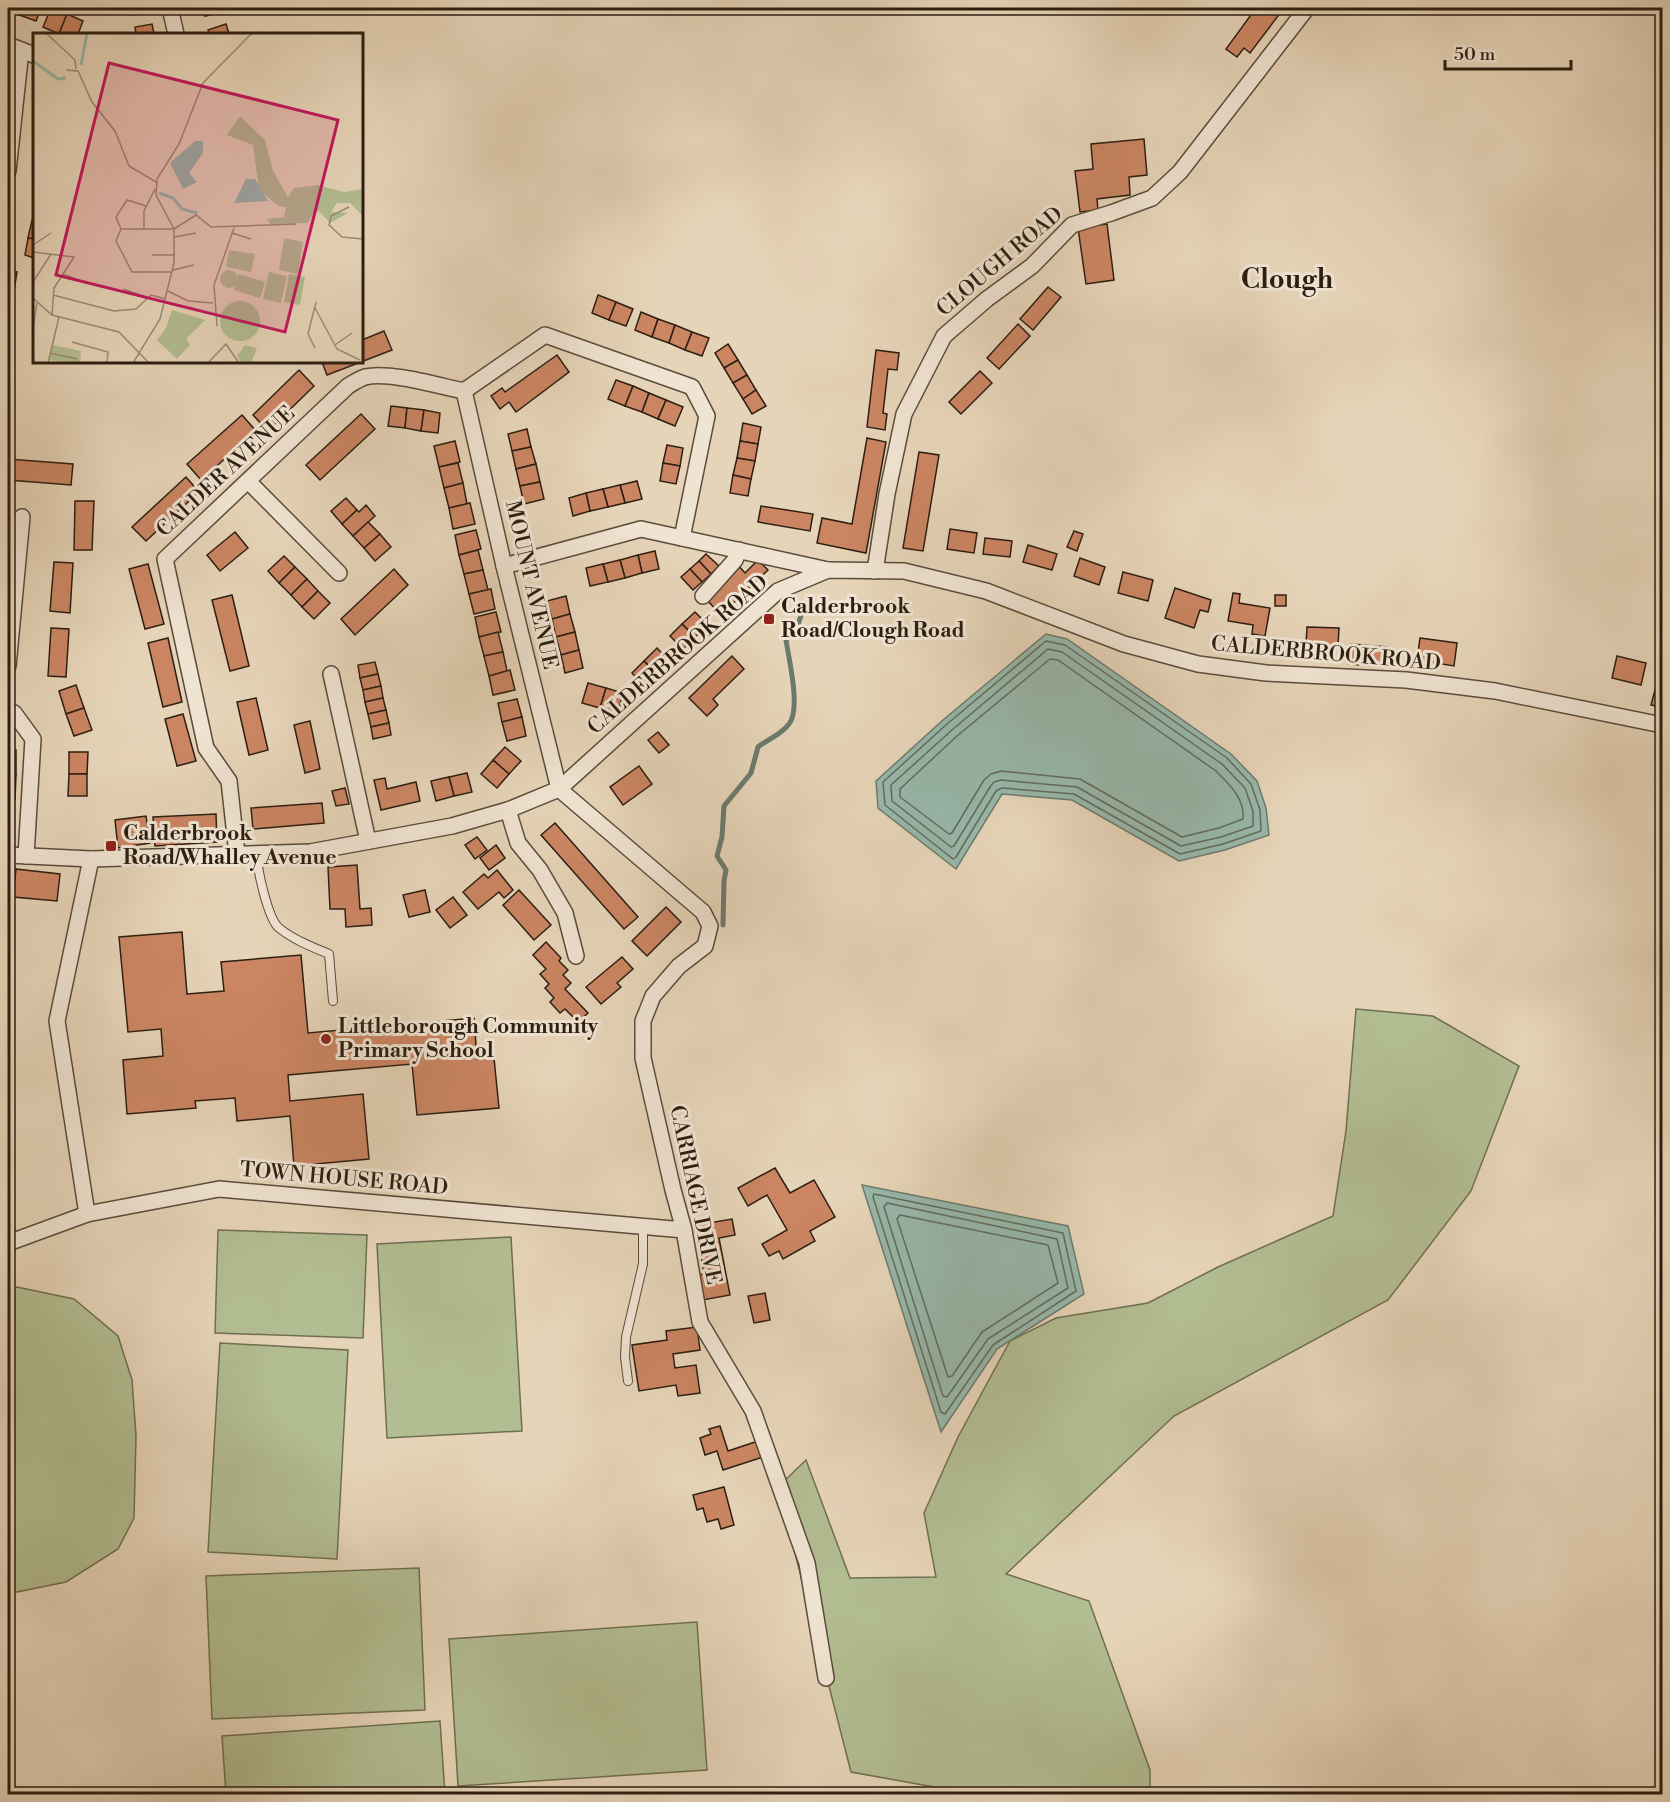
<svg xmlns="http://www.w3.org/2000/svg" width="1670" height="1802" font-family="'Libre Bodoni',serif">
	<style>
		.green { fill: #b2bd91; stroke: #6f6e51; stroke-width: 1.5 }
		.water { fill: #97b8ab; stroke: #6c7a6d; stroke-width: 1.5 }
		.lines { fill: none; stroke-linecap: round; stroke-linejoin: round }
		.shore { stroke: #626b5e; stroke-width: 1.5 }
		.stream { stroke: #6c7a6d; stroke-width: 5 }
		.building { fill: #cb8563; stroke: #2c1e11; stroke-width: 1.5 }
		.service-casing { stroke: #5a4c3b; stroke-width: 10 }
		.minor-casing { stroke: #5a4c3b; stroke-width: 18 }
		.service { stroke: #efe3d1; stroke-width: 8 }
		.minor { stroke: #efe3d1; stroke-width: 15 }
		.poi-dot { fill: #8f2418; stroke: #efe3d1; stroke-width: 2 }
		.labels { text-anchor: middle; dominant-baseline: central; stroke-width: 6; stroke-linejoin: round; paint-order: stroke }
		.street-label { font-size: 21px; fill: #2c1e11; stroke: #efe3d1 }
		.poi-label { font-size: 21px; font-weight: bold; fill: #2c1e11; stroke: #efe3d1; text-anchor: start }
		.district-label { font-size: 27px; font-weight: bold; fill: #2c1e11; stroke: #efe3d1 }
		.inset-river { fill: none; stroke: #97b8ab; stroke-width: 3 }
		.inset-road { fill: none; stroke: #9c8b75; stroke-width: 1.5 }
		.view { fill: #c2185b; fill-opacity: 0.15; stroke: #c2185b; stroke-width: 3 }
		.inset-edge { fill: none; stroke: #2c1e11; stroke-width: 3 }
	</style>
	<rect width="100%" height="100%" fill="#e6d4b8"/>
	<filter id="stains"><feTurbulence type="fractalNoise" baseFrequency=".00333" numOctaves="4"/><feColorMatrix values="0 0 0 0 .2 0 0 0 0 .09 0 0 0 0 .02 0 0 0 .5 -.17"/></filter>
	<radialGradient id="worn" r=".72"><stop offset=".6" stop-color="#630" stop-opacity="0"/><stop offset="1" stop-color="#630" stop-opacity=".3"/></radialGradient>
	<g class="green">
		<path d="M1356,1009L1433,1016L1519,1066L1471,1191L1388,1300L1174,1416L1006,1574L1089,1601L1150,1770V1794H939L934,1787L851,1772L778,1487L806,1460L850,1578L936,1577L924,1513L958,1437L1010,1341L1056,1318L1148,1303L1218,1267L1333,1216L1346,1131Z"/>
		<path d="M218,1230L367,1235L363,1338L215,1333Z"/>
		<path d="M511,1237L522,1431L387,1438L377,1244Z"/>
		<path d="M17,1287L74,1299L118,1336L132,1380L136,1436L134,1518L118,1549L66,1582L17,1592H8V1289Z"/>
		<path d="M220,1343L348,1350L337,1559L208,1552Z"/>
		<path d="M419,1568L425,1710L212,1719L206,1576Z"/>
		<path d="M697,1622L707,1770L458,1786L449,1639Z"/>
		<path d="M440,1721L445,1794H226L222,1736Z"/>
	</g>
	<g class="water">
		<path d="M1046,634L1067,639L1231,754L1257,781L1266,808L1269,835L1225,850L1179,861L1072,800L1002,794L956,869L878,808L876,781L943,720Z"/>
		<path d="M862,1185L1068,1226L1084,1294L997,1349L941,1432Z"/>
	</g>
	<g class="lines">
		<g class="shore">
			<path d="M1046,641L1065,645L1227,758L1251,784L1260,810L1261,831L1223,844L1180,854L1074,794L1002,788L996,791L956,857L953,859L885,805L883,782L947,724Z"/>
			<path d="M1048,649L1062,652L1222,764L1245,788L1253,811V826L1221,837L1181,846L1077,787L1001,780L994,782L990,787L954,846L951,847L892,801L891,785L952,730Z"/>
			<path d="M1050,659L1058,660L1216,771C1230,785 1245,799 1243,819L1219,828L1182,837L1080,779L1001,771L991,774L984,780L952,833L949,834L900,797V789L957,736Z"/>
			<path d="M874,1194L1063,1233L1076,1291L993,1345L945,1414L941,1412L873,1197Z"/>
			<path d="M887,1203L1057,1239L1068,1288L988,1339L947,1397L943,1396L884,1207Z"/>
			<path d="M900,1215L1048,1245L1058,1283L982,1332L952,1376L948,1377L897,1219Z"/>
		</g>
		<path class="stream" d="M723,925L724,881L726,870L717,856L722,837L724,806L751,773L758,747C768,739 781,735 789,724C801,709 789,660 786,640L797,628L803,609"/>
	</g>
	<g class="building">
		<path d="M8,8H41L36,21L8,11Z"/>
		<path d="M51,8L67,14L59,34L43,27Z"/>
		<path d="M132,8H149L150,12L133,15Z"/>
		<path d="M203,8H223L224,12L205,16Z"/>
		<path d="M1256,8H1284L1250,53L1244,48L1237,57L1226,49Z"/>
		<path d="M67,14L83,21L78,34H59Z"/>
		<path d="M152,24L154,34H136L135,27Z"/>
		<path d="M226,24L229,34H209L208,30Z"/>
		<path d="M1144,139L1147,175L1129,177L1130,195L1097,199L1098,210L1080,212L1075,171L1093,169L1091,144Z"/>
		<path d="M32,220L34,221V239L28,238Z"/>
		<path d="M1107,224L1114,280L1086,284L1078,228Z"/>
		<path d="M28,238L34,239V258L25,255Z"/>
		<path d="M8,271L17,272L14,291L8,290Z"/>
		<path d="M1048,287L1061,297L1033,330L1020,319Z"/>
		<path d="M598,295L616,302L609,320L592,313Z"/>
		<path d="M616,302L633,309L626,326L609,320Z"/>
		<path d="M641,312L658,319L652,337L635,330Z"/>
		<path d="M658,319L675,325L669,343L652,337Z"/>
		<path d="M1018,324L1030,336L999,369L987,358Z"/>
		<path d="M675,325L692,332L685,350L669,343Z"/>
		<path d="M384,331L392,350L327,375L322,362H362V340Z"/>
		<path d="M692,332L709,338L702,356L685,350Z"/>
		<path d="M728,344L738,360L724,368L715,353Z"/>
		<path d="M876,350L899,353L897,370L888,369L883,413L887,414L885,430L867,427Z"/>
		<path d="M557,355L569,372L516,412L509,402L500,409L491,396L502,388L505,392Z"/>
		<path d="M738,360L747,375L733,383L724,368Z"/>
		<path d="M299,370L314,386L268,431L253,415Z"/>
		<path d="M980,371L992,383L961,414L949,402Z"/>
		<path d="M747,375L756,390L743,399L733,383Z"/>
		<path d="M616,380L633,386L625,406L608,399Z"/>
		<path d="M633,386L649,393L642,412L625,406Z"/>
		<path d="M756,390L766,406L752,414L743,399Z"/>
		<path d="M649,393L666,400L658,419L642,412Z"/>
		<path d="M666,400L683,407L675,426L658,419Z"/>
		<path d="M391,406L407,408L405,428L388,426Z"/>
		<path d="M407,408L424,410L421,431L405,428Z"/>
		<path d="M424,410L440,413L438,433L421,431Z"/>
		<path d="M361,414L375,429L320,480L306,465Z"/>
		<path d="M242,415L256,431L201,480L187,464Z"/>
		<path d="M743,423L761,427L758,444L740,441Z"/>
		<path d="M527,429L531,447L512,451L508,434Z"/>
		<path d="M867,438L886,442L866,553L817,543L822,518L852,524Z"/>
		<path d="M455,441L460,462L439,467L434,446Z"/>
		<path d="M740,441L758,444L755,461L737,458Z"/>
		<path d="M667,445L683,448L680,466L663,463Z"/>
		<path d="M531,447L536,464L516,469L512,451Z"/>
		<path d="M919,452L939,455L923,551L903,548Z"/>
		<path d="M737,458L755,461L751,479L733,475Z"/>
		<path d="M8,459L73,464L71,485L8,480Z"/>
		<path d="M458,463L463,483L444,488L439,467Z"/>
		<path d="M663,463L680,466L676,484L660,481Z"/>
		<path d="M536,464L540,482L520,486L516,469Z"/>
		<path d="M733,475L751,479L748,496L730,493Z"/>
		<path d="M186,477L199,492L146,541L132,527Z"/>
		<path d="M637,481L642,499L625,503L620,485Z"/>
		<path d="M540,482L544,499L524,504L520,486Z"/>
		<path d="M463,483L467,504L449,508L444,488Z"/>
		<path d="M620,485L625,503L608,507L603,489Z"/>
		<path d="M603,489L608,507L590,511L586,493Z"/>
		<path d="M586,493L590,511L573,516L569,498Z"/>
		<path d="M346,498L357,510L342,524L331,511Z"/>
		<path d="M75,501H94L92,550H74Z"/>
		<path d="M470,503L475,524L453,529L449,508Z"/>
		<path d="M366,505L375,516L353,536L342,524L357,510L359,512Z"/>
		<path d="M761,506L813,514L810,531L758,522Z"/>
		<path d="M368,522L380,534L364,548L353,536Z"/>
		<path d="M950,529L977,533L974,553L947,549Z"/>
		<path d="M476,530L481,549L459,555L455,535Z"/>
		<path d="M1074,531L1083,534L1077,551L1067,547Z"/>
		<path d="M235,532L248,548L220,571L207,555Z"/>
		<path d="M380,534L391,547L375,561L364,548Z"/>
		<path d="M985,538L1012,541L1010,557L983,554Z"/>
		<path d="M1028,545L1057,554L1052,570L1023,562Z"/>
		<path d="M478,550L483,570L464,574L459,555Z"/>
		<path d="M655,551L659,569L642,573L638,555Z"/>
		<path d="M706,554L719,566L711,574L699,561Z"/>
		<path d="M638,555L642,573L625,578L620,560Z"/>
		<path d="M284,556L295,567L279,583L268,571Z"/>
		<path d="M1080,558L1105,567L1099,585L1074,576Z"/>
		<path d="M620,560L625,578L608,582L603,564Z"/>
		<path d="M758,560L768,570L721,615L705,598L739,566L745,573Z"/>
		<path d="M699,561L711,574L702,582L690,569Z"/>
		<path d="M54,562L73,563L70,613L50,611Z"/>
		<path d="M148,564L164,624L145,629L129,569Z"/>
		<path d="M603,564L608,582L590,586L586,568Z"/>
		<path d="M295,567L307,579L291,595L279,583Z"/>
		<path d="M394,569L408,585L355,635L341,619Z"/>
		<path d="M690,569L702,582L693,590L681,577Z"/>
		<path d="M483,570L488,590L469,594L464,574Z"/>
		<path d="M1123,572L1153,580L1148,601L1118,593Z"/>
		<path d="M307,579L318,591L302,607L291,595Z"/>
		<path d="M1175,588L1211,600L1208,612L1200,610L1194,628L1165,618Z"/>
		<path d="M491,589L495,609L474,614L469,594Z"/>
		<path d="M318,591L330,603L314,619L302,607Z"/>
		<path d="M1233,593L1240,594L1239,603L1270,608L1265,636L1252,634L1253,625L1228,621Z"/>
		<path d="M232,595L249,666L230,671L212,600Z"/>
		<rect x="1275" y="595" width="11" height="11"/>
		<path d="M566,596L570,614L552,619L547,601Z"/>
		<path d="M496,612L501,632L479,637L475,617Z"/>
		<path d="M695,612L708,625L695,637L682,624Z"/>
		<path d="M570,614L575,632L556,637L552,619Z"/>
		<path d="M682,624L695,637L683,649L670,636Z"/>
		<path d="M1307,627L1339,628L1338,646L1306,644Z"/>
		<path d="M51,628L69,629L66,677L48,676Z"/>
		<path d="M498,632L503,652L484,656L479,637Z"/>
		<path d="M575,632L579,650L561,655L556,637Z"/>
		<path d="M168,638L182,702L163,707L148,643Z"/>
		<path d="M1420,638L1457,643L1454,666L1417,660Z"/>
		<path d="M1351,644L1387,647L1386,667L1349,664Z"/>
		<path d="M657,648L670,662L657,674L644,661Z"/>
		<path d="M579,650L583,668L565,673L561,655Z"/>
		<path d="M503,652L507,671L489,676L484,656Z"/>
		<path d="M732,656L744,669L713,699L718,705L707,716L689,698Z"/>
		<path d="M1617,656L1646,663L1641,685L1612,678Z"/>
		<path d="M644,661L657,674L644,686L632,673Z"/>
		<path d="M375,662L378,674L360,678L358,665Z"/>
		<path d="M510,670L515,690L493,695L489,676Z"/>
		<path d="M378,674L381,686L363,690L360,678Z"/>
		<path d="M588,683L606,688L600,708L582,703Z"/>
		<path d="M76,685L84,708L66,714L59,691Z"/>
		<path d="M381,686L383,698L365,702L363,690Z"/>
		<path d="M1656,686L1662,687V707L1651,705Z"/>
		<path d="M606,688L623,693L618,713L600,708Z"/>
		<path d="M256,698L268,750L249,755L237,702Z"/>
		<path d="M383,698L386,710L368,714L365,702Z"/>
		<path d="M517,699L522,717L502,722L498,703Z"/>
		<path d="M84,708L92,730L74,736L66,714Z"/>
		<path d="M386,710L389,723L371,727L368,714Z"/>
		<path d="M183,714L196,761L177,766L165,719Z"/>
		<path d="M522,717L526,736L507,741L502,722Z"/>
		<path d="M310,721L320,769L305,773L294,725Z"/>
		<path d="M389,723L391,735L373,739L371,727Z"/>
		<path d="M658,732L669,745L659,753L648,740Z"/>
		<path d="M505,747L521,761L509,774L493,760Z"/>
		<rect x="8" y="750" width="8" height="25"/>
		<path d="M69,752H88L87,774H69Z"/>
		<path d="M493,760L509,774L497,788L481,774Z"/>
		<path d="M639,766L652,784L623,805L610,787Z"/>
		<path d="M467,773L472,792L454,796L449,777Z"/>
		<path d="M69,774H87V796H68Z"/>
		<path d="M8,775H16L15,800H8Z"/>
		<path d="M449,777L454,796L436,801L431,781Z"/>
		<path d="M385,778L387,789L416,782L420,801L381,810L374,780Z"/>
		<path d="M345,788L349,804L336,806L332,791Z"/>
		<path d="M322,803L324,823L253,829L251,808Z"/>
		<path d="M216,814L217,842L155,846L153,817Z"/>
		<path d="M146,816L150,843L118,848L115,820Z"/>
		<path d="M555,823L638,917L624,929L541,835Z"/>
		<path d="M477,837L487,850L475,859L465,845Z"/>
		<path d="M496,845L505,858L489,870L480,858Z"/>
		<path d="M8,864L13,865L11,886H8Z"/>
		<path d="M357,865L360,909L371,908L372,925L346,927L345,909H330L328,867Z"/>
		<path d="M16,869L60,874L57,901L13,897Z"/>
		<path d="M497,870L513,890L504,898L499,892L478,909L463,892L484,874L488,878Z"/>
		<path d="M425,890L430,912L409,917L403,895Z"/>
		<path d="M519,890L551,925L534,940L503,905Z"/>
		<path d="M453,897L467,915L450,928L436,910Z"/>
		<path d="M666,907L681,922L647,956L632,941Z"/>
		<path d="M182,932L187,994L224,991L221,962L301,955L308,1033L474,1018L477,1059L494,1058L499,1108L417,1115L412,1064L288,1075L290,1101L363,1094L369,1159L294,1166L290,1116L237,1121L235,1098L195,1101L196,1108L127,1114L123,1060L163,1056L161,1029L128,1032L119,937Z"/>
		<path d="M546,942L561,958L559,961L568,970L563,975L571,983L565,989L588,1013L578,1022L565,1009L560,1013L550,1002L554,998L545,988L549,984L540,974L546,969L533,955Z"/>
		<path d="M622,957L633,969L617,983L621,987L601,1004L586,987Z"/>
		<path d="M775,1168L790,1193L814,1180L835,1217L810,1231L815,1241L783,1259L779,1251L769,1256L762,1244L787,1230L767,1195L748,1206L738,1188Z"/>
		<path d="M732,1219L735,1235L719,1238L730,1295L703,1300L698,1275L704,1274L696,1225Z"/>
		<path d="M765,1293L770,1320L754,1323L748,1296Z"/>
		<path d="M697,1327L700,1350L673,1354L675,1368L696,1365L700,1393L678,1396L676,1385L639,1391L632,1345L667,1340L666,1331Z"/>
		<path d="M720,1426L728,1451L758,1441L763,1457L723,1470L717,1451L705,1455L700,1438L711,1434L709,1429Z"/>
		<path d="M724,1487L734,1525L721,1529L718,1519L707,1522L703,1508L697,1510L693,1495Z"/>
	</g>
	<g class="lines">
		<g class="service-casing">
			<g id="service">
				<path d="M257,854C257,869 268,919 279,928C294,940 312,947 329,954L333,1001"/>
				<path d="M628,1381L625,1357L626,1337L643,1264V1226"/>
			</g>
		</g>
		<g class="minor-casing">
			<g id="minor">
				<path d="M170,8L176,34"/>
				<path d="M8,45L34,55"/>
				<path d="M8,171L21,50"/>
				<path d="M464,391L545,335L692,387L707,416L682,538"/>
				<path d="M464,391L504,566L559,789"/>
				<path d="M248,481L339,573"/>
				<path d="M504,566L641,529L828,570"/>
				<path d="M875,571L887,494L904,414L944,336L987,299L1032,266L1072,225L1111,213L1152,198L1180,172L1307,8"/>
				<path d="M703,596L735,560L739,550"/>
				<path d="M8,666L22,517"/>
				<path d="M331,674L368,841"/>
				<path d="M8,710L14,713L33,739L26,856"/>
				<path d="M559,789L703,912L710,926L705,946L679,966L653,996L643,1021V1058L673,1190L684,1230L700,1322L753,1411L807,1563L826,1678"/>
				<path d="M508,810L518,843L540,870L565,913L576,956"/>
				<path d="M237,854L229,781L206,748L165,559L348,386C353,383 359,379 365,377C389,371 439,386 464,391"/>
				<path d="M8,855L91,859L310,852L452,826L508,810L559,789L778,591L828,570L904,571L986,591L1124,644L1198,664L1266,673L1406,680L1495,691L1662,725"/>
				<path d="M87,1214L57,1021L91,859"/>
				<path d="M8,1243L87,1214L219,1189L684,1230"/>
			</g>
		</g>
		<use href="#service" class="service"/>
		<use href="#minor" class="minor"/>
	</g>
	<g class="poi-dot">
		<rect x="763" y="613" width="12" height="12" rx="3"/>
		<rect x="105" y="840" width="12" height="12" rx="3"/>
		<circle cx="326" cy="1039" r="6"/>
	</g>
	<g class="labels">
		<g class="street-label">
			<text transform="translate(1000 262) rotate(-40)">CLOUGH ROAD</text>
			<text transform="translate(226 472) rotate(-43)">CALDER AVENUE</text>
			<text transform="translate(531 585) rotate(77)">MOUNT AVENUE</text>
			<text transform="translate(1326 654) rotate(5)">CALDERBROOK ROAD</text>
			<text transform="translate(678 655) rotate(-41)">CALDERBROOK ROAD</text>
			<text transform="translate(344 1179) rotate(5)">TOWN HOUSE ROAD</text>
			<text transform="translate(695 1195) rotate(78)">CARRIAGE DRIVE</text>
		</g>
		<g class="poi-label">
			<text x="781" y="607">Calderbrook<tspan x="781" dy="24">Road/Clough Road</tspan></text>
			<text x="123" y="834">Calderbrook<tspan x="123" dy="24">Road/Whalley Avenue</tspan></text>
			<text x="338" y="1027">Littleborough Community<tspan x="338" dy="24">Primary School</tspan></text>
		</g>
		<g class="district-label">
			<text x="1287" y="280">Clough</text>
		</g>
	</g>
	<g transform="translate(33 33)">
		<rect width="330" height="330" fill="#e6d4b8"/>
		<path d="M207,83L232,107L240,138L255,164L261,155L285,152L311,159L330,156V183L317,170H304L298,179L315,180L297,190L286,178L280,181L275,190L237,191L234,186L251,184L253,174L245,173L226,157L220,112L194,102ZM251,205L270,209L265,241L246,237ZM196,217L222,221L218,239L193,234ZM187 246a9 9 0 1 1 18 0a9 9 0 1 1-18 0ZM236,239L254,243L248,270L230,266ZM206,241L232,249L227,265L201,257ZM256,241L272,244L267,272L251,269ZM187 288a20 20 0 1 1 40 0a20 20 0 1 1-40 0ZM139,277L172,287L153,306L157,312L144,326L124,307L133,295ZM20,312L48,318L47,330L15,327ZM212,312L224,315L218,330H208L204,323Z" fill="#b2bd91"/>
		<path d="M162,108H170V120L156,140L164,149L150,156L137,130ZM213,146H222L235,168L201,170Z" fill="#97b8ab"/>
		<path class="inset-river" d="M0,28L25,46L33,45M48,32L54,0M126,160L140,165L149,176L164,180"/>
		<path class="inset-road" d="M13,0L42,27L43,36M33,37L45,38L59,69L82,98L96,133L123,149M316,174L298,183L296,192L309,204L330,206M88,196L83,208L99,239H139M88,196L83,184L94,167L113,173M88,196H141M111,196V178L122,156M141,196L163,182L178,194L263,191M199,200L218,206M142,204L163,200M0,212L18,200M0,219L41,224L21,255L19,282M119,222H142M140,237L161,232M30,241L53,250M0,249L18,221M90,256L113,264M135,258L155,268L180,270M20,262L81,278L103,276L118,262L133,266M0,265L19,282L86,299L116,330M282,275L304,316L327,327M184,293L181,252L201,195M0,296L4,270M39,309L75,319L74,330M302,312L319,300M282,315L275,301L283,269M17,320L44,326M15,330L26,284M100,330L127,286L141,230V196L123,162L124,146L146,111L170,50L219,0M175,330L193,311L206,330"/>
		<path class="view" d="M76,30L305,87L252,299L23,242Z"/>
		<rect width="330" height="330" class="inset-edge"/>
	</g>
	<rect width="1670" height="1802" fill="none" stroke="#e6d4b8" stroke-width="30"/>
	<rect x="9" y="9" width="1652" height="1784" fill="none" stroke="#2c1e11" stroke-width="3"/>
	<rect x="15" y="15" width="1640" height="1772" fill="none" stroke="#2c1e11" stroke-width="1.5"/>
	<path d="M1445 60v9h126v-9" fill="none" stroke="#2c1e11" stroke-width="3"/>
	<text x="1454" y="60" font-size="18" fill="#2c1e11" stroke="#efe3d1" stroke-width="4.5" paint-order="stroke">50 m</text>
	<rect width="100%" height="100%" filter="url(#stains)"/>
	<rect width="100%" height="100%" fill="url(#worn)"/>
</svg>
